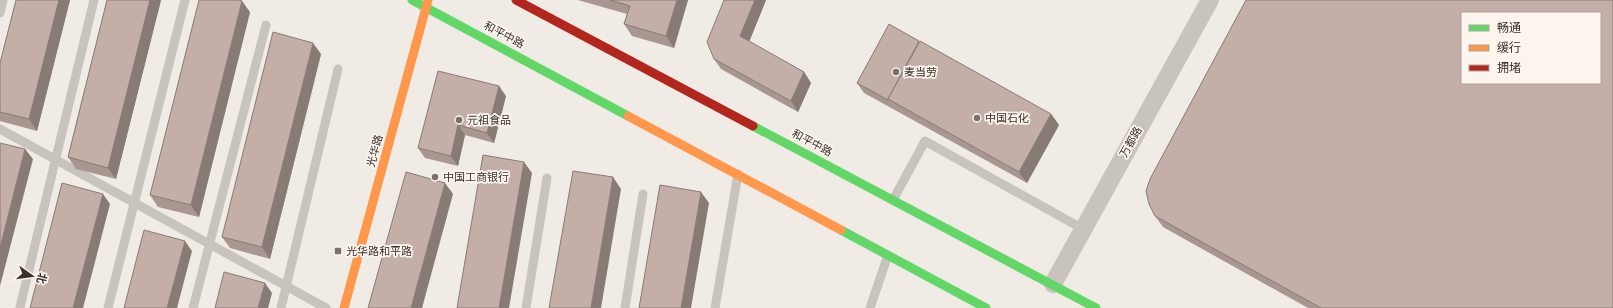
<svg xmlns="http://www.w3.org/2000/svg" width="1613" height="308" font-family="'Source Sans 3','Noto Sans SC',sans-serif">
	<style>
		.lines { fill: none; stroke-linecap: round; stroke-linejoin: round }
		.lane { stroke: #c9c3be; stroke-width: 9 }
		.street { stroke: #c9c3be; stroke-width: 18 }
		.fast { stroke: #63d668; stroke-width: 9 }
		.slow { stroke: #ff974d; stroke-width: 9 }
		.jam { stroke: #b3261e; stroke-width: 9 }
		.wall { fill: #a89690 }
		.shaded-wall { fill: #887a75 }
		.building { fill: #c3afa7; stroke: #887a75; fill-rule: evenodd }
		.poi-dot { fill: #7a716c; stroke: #fbf5ee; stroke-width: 1.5 }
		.labels { text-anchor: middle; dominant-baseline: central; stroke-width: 3.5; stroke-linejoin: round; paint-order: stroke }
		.street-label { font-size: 11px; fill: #3b302b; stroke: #fbf5ee }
		.poi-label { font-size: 11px; fill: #3b302b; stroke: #fbf5ee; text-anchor: start }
	</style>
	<rect width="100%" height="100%" fill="#f0ebe5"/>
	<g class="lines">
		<g class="lane">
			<path d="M0,13L3,0"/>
			<path d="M0,129L326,308"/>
			<path d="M893,200L925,141L1083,229"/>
			<path d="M20,307L94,0"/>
			<path d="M108,308L185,0"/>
			<path d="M193,308L266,25"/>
			<path d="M281,308L338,69"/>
			<path d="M526,308L547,178"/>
			<path d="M625,308L643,194"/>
			<path d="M715,308L738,174"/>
			<path d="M870,308L888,255"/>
		</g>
		<path class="street" d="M1053,284L1210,0"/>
		<g class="fast">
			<path d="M412,0L628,116"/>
			<path d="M753,126L1096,308"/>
			<path d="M841,230L986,308"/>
		</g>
		<g class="slow">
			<path d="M628,116L841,230"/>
			<path d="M344,308L428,0"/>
		</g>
		<path class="jam" d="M516,0L753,126"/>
	</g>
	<g class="wall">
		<path d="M16,0H70L37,131L0,121V63Z"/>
		<path d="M107,0H161L116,179L76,169L68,157Z"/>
		<path d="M578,0H688L674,48L632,36L624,24L627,14Z"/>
		<path d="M724,0H766L749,42L804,72L811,83L798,112L721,69L714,59Z"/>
		<path d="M250,12L199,217L158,207L150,195Z"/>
		<path d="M321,54L270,259L230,248L222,237Z"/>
		<path d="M857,83L1051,114L1059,125L1027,183L864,93Z"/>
		<path d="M506,96L494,143L465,135L458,166L425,158L418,148Z"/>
		<path d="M1155,216L1613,308H1308L1163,227Z"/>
	</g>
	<g class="shaded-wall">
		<path d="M59,0H70L37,131L29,119Z"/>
		<path d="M150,0H161L116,179L108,168Z"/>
		<path d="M677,0H688L674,48L666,36Z"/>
		<path d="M755,0H766L747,47L740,36Z"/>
		<path d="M242,1L250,12L199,217L191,205Z"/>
		<path d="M313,43L321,54L270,259L262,247Z"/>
		<path d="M804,72L811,83L798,112L791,101Z"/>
		<path d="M499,86L506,96L494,143L487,133Z"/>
		<path d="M1051,114L1059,125L1027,183L1019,172Z"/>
		<path d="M458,125L465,135L458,166L451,156Z"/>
		<path d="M25,149L33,159L0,286V248Z"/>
		<path d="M524,162L532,173L509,308H499Z"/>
		<path d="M613,177L621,189L601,308H591Z"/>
		<path d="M445,183L453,194L422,308H411Z"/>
		<path d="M701,192L709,203L691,308H681Z"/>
		<path d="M103,194L110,204L83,308H73Z"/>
		<path d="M185,241L192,251L177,308H167Z"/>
		<path d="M265,283L272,293L268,308H258Z"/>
	</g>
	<g class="building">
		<path d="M16,0H59L29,119L0,112V63Z"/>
		<path d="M107,0H150L108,168L68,157Z"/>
		<path d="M199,0H239L242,1L191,205L150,195Z"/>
		<path d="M610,0H677L666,36L624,24L630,6Z"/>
		<path d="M724,0H755L740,36L804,72L791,101L714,59L707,42Z"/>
		<path d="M1246,0H1613V308H1321L1155,216L1149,204L1146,191L1150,179ZM1462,13H1600V83H1462Z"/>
		<path d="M889,24L919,41L888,99V100L857,83Z"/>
		<path d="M273,32L313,43L262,247L222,237Z"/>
		<path d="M920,41L1051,114L1019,172L888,99Z"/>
		<path d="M438,71L499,86L487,133L458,125L451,156L418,148Z"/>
		<path d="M0,143L25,149L0,248Z"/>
		<path d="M483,155L524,162L499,308H457Z"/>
		<path d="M573,171L613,177L591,308H549Z"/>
		<path d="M406,172L445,183L411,308H368Z"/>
		<path d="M62,183L103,194L73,308H30Z"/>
		<path d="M660,185L701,192L681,308H639Z"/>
		<path d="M144,230L185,241L167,308H124Z"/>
		<path d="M224,272L265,283L258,308H215Z"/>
	</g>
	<g class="poi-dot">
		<circle cx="896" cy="72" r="4"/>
		<circle cx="977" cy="118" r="4"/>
		<circle cx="459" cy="120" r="4"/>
		<circle cx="435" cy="177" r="4"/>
		<rect x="334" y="247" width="8" height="8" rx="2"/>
	</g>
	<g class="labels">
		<g class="street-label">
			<text transform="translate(504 35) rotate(28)">和平中路</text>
			<text transform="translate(1131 142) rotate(-61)">万都路</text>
			<text transform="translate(812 143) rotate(28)">和平中路</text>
			<text transform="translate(375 151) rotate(-75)">光华路</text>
		</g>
		<g class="poi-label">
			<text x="904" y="72">麦当劳</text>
			<text x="985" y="118">中国石化</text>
			<text x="467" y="120">元祖食品</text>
			<text x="443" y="177">中国工商银行</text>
			<text x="346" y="251">光华路和平路</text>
		</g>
	</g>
	<rect x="1461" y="12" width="140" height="72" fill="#fbf5ee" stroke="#aea6a0"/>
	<rect x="1469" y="25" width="20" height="6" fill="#63d668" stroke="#aea6a0"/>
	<text x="1497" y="32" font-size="12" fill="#3b302b">畅通</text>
	<rect x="1469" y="45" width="20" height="6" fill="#ff974d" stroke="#aea6a0"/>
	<text x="1497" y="52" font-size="12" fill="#3b302b">缓行</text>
	<rect x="1469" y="65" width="20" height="6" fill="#b3261e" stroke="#aea6a0"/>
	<text x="1497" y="72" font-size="12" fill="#3b302b">拥堵</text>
	<g transform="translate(32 276) rotate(104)" stroke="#fbf5ee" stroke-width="3" paint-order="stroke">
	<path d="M0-3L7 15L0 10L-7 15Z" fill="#3b302b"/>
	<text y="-6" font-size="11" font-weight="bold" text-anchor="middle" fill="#3b302b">北</text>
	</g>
</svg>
